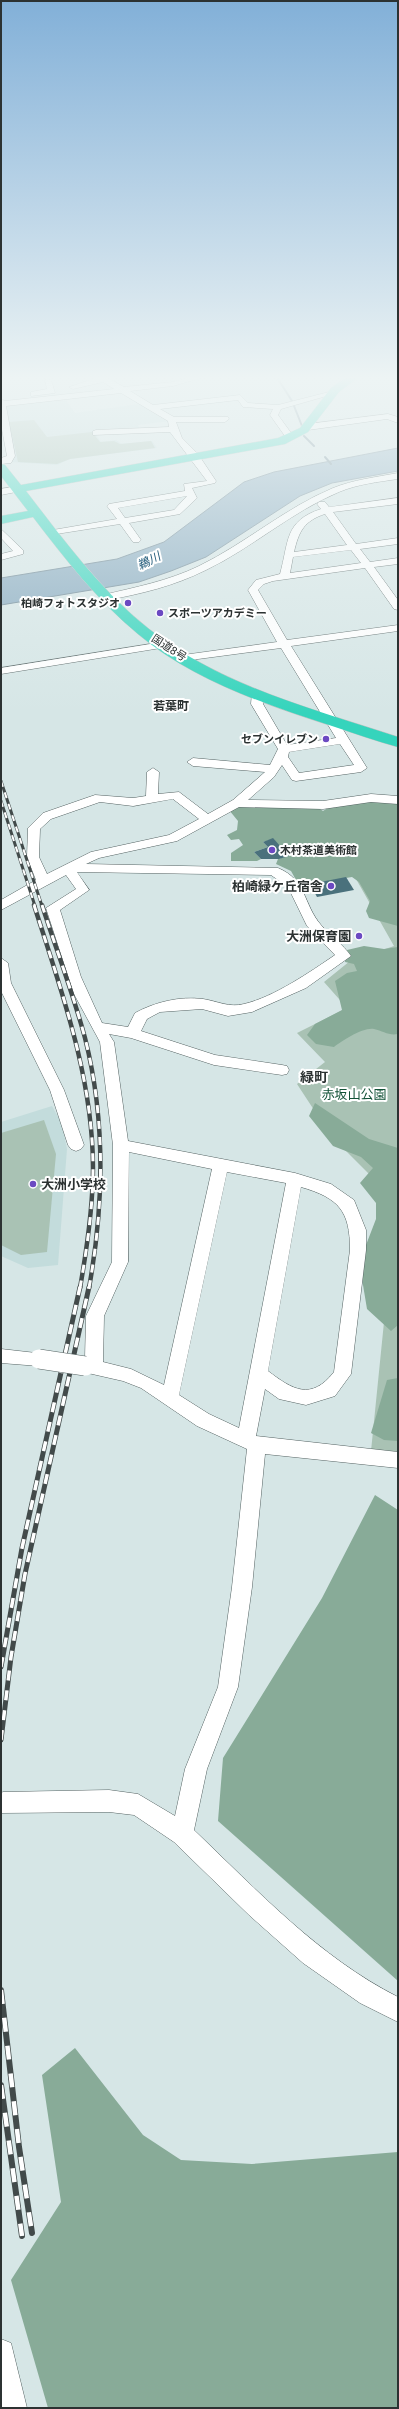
<svg xmlns="http://www.w3.org/2000/svg" width="399" height="2409" font-family="Roboto,'Noto Sans JP',sans-serif">
	<style>
		.built { fill: #c3dcdc }
		.green { fill: #a9c2b4 }
		.forest { fill: #88ab98 }
		.water { fill: #89abc0; stroke: #6d8795 }
		.lines { fill: none; stroke-linecap: round; stroke-linejoin: round }
		.stream { stroke: #6d8795; stroke-width: 2 }
		.building { fill: #4a717c }
		.minor-casing { stroke: #556363; stroke-width: 1 }
		.highway-casing { stroke: #c0c2c2; stroke-width: 1 }
		.minor { fill: #fff; fill-rule: evenodd }
		.highway { fill: #35d4bc; fill-rule: evenodd }
		.rail-far3-casing { stroke: #424a4a; stroke-width: 3 }
		.rail-far2-casing { stroke: #424a4a; stroke-width: 4.5 }
		.rail-far1-casing { stroke: #424a4a; stroke-width: 5 }
		.rail-casing { stroke: #424a4a; stroke-width: 6 }
		.rail-far3 { stroke: #fff; stroke-width: 2; stroke-dasharray: 6; stroke-linecap: butt }
		.rail-far2 { stroke: #fff; stroke-width: 3; stroke-dasharray: 8; stroke-linecap: butt }
		.rail-far1 { stroke: #fff; stroke-width: 3.5; stroke-dasharray: 10; stroke-linecap: butt }
		.rail { stroke: #fff; stroke-width: 4.5; stroke-dasharray: 14; stroke-linecap: butt }
		.minor-bridge-casing { stroke: #556363; stroke-width: 20; stroke-linecap: butt }
		.minor-bridge { stroke: #fff; stroke-width: 19 }
		.poi-dot { fill: #6b49c2; stroke: #fff; stroke-width: 1.5 }
		.labels { text-anchor: middle; dominant-baseline: central; stroke-width: 4; stroke-linejoin: round; paint-order: stroke }
		.far-poi-label { font-size: 11px; font-weight: bold; fill: #2c3232; stroke: #fff; text-anchor: end }
		.far-street-label { font-size: 11px; fill: #2c3232; stroke: #fff }
		.far-water-label { font-size: 12px; font-style: italic; fill: #225b7a; stroke: #fff }
		.far-neighbourhood-label { font-size: 12px; font-weight: bold; fill: #2c3232; stroke: #fff }
		.poi-label { font-size: 13px; font-weight: bold; fill: #2c3232; stroke: #fff; text-anchor: end }
		.park-label { font-size: 13px; fill: #125237; stroke: #fff }
		.neighbourhood-label { font-size: 14px; font-weight: bold; fill: #2c3232; stroke: #fff }
	</style>
	<rect width="100%" height="100%" fill="#d6e6e6"/>
	<g class="built">
		<path d="M66,400L75,413L139,404L170,421L138,425L140,430L95,433L101,442L116,440L122,444L152,441L157,448L70,459L57,465L10,462L3,406Z"/>
		<path d="M52,1106L62,1124L67,1149L58,1265L28,1268L1,1256V1122Z"/>
	</g>
	<g class="green">
		<path d="M34,420L47,437L92,432L100,442L114,441L120,444L151,441L155,448L70,459L57,464L18,462L9,422Z"/>
		<path d="M398,805V1456L371,1451L395,1213L373,1178L331,1136L297,1084L325,1062L297,1033L347,1008L324,982L350,961L394,946L343,856Z"/>
		<path d="M44,1120L56,1154L47,1252L21,1255L1,1245V1133Z"/>
	</g>
	<g class="forest">
		<path d="M398,800V926L369,918L366,911L370,901L359,882L352,877L310,884L312,888L301,889L291,871L276,864L278,859L288,856L273,839L263,842L268,847L254,852L261,859L257,861H231V853L243,845L239,839L231,840L227,835L237,830L238,821L229,810L242,805L317,807L323,811C339,799 378,801 398,800Z"/>
		<path d="M364,946L384,949L398,947V1034C389,1036 383,1031 374,1029C363,1027 342,1041 334,1047L316,1044L307,1035L315,1024L342,1010L335,981L347,973L357,971L354,964L345,962L347,950Z"/>
		<path d="M315,1103L369,1139L398,1148V1325L391,1331L367,1309L362,1279L366,1245L376,1219V1203L360,1183L373,1168L361,1157L333,1146L309,1116Z"/>
		<path d="M398,1378V1441L384,1440L371,1433L387,1380Z"/>
		<path d="M375,1495L398,1510V1981L218,1821L223,1758L322,1598Z"/>
		<path d="M75,2048L143,2135L181,2160L252,2164L398,2152V2408H48L11,2280L61,2202L42,2075Z"/>
	</g>
	<path class="water" d="M398,448V471L332,483L300,496L206,557L171,571L139,582L1,605V578L117,559L164,542L244,482L274,472Z"/>
	<g class="lines">
		<g class="stream">
			<path d="M276,376L292,401L302,426"/>
			<path d="M304,436L314,446"/>
			<path d="M325,457L331,464"/>
		</g>
	</g>
	<g class="building">
		<path d="M273,838L289,856L279,859H261L254,852L268,847L263,842Z"/>
		<path d="M346,877L354,890L317,897L310,884Z"/>
	</g>
	<g class="lines">
		<g class="minor-casing">
			<g id="minor">
				<path d="M95,376H104L124,387L173,382L195,376H207L173,386L130,391L153,405L240,395L248,403L278,405L333,391L337,393L281,409L278,415L294,437L290,440L287,439L270,415L273,409L243,407L238,400L160,409L174,417H228L229,419L225,422H176L182,438L198,454L216,481L215,483L192,488L197,498L180,514L129,523L141,540L139,542H133L120,524L50,535L48,533L53,530L117,519L107,506L109,504L185,491L184,484L207,481L170,432L93,435V431L96,430L169,427L168,421L121,393L6,406L15,456L11,463L1,464V458L7,456L1,424V399L5,401L114,389L103,382L73,389L69,387L97,378ZM187,496L174,510L125,518L118,508Z"/>
				<path d="M45,380H51L55,393L31,396V392L47,389Z"/>
				<path d="M388,414L398,417V423L387,419L308,430L304,427L308,424Z"/>
				<path d="M398,473V479C378,482 358,484 339,492C291,512 252,548 206,570C174,586 141,594 107,600L102,597L103,595C136,587 168,581 199,566C246,543 285,508 333,488C353,480 376,477 398,473Z"/>
				<path d="M18,486L21,487V491L1,495V489Z"/>
				<path d="M398,498V504L333,512L356,544L398,538V544L360,549L370,562L398,558V564L374,567L398,600V610L394,609L365,568L273,581L264,584L258,590L287,640L398,625V631L291,646L367,768L361,772L296,781L292,780L282,765L274,777L248,800L323,801L371,794L398,796V804L371,802L323,809L239,807L177,841L99,858L86,864L278,868C307,880 303,904 321,925C330,936 343,944 351,956L306,988L252,1012L228,1016L202,1009L160,1012L147,1019L141,1031L215,1055L282,1065L287,1066L289,1070L287,1074L282,1075L214,1065L131,1038L109,1034L114,1042L128,1141L295,1173L331,1184L354,1200L366,1230V1250L351,1374L335,1396L306,1405L279,1399L265,1389L256,1436L398,1452V1468L265,1454L252,1587L238,1687L207,1769L194,1830C258,1891 319,1957 398,1997V2022L360,2003L303,1963L249,1915L174,1842L134,1815L109,1812L1,1813V1793L3,1792L109,1790L138,1794L175,1816L185,1769L218,1687L232,1587L247,1449L197,1426L141,1388L123,1381L79,1371L76,1366L79,1361L85,1359L86,1316L112,1262L113,1145L100,1042L74,994L46,908L76,889L66,875L1,910V900L36,880L27,857L28,828L43,813L95,795L133,798L146,796L147,772L153,768L159,772L158,794L179,792L208,814L233,800L265,772L193,766L187,762L193,758L270,765L278,749L251,704L252,692L256,691L262,694L263,704L287,745L336,738L281,648L183,661L178,658L183,655L277,642L248,590L256,580L280,574C289,542 284,521 321,509L317,504L319,502H325L329,507ZM325,514L347,545L294,552C299,531 304,521 325,514ZM351,550L361,563L290,573L293,557ZM340,744L354,765L299,773L288,757L289,752ZM173,799L199,819L169,835L91,852L47,874L39,857L40,829L51,819L100,802L133,806ZM77,872L271,875L288,887L307,926L335,955C310,972 274,997 244,1004C229,1008 217,1001 203,999C180,996 155,1002 135,1013L128,1027L102,1023L81,977L60,910L89,890ZM129,1152L212,1169L164,1385L131,1369L103,1362L104,1316L128,1262ZM227,1172L286,1183L239,1428L209,1414L179,1395ZM301,1187C339,1198 350,1211 350,1250L334,1372C311,1401 293,1390 268,1371Z"/>
				<path d="M1,529L23,550V554L1,560V554L13,551L1,538Z"/>
				<path d="M163,642L168,645L167,647L1,674V668Z"/>
				<path d="M1,958L8,963L11,983L64,1090L84,1145L81,1149L76,1151L71,1149L68,1145L50,1090L1,991Z"/>
				<path d="M1,1349L45,1354L48,1359L45,1364L39,1366L1,1363Z"/>
				<path d="M1,2339L11,2343L27,2408H1Z"/>
			</g>
		</g>
		<g class="highway-casing">
			<path id="highway" d="M348,376H360L339,392L308,432L285,444L26,491C63,539 101,591 149,629C221,686 313,709 398,737V747C376,741 354,733 332,726C264,704 193,680 138,634C98,601 65,559 33,517L1,524V516L28,511L1,476V464L5,465L21,485L278,438L300,428L331,388Z"/>
		</g>
		<use href="#minor" class="minor"/>
		<use href="#highway" class="highway"/>
		<g class="rail-far3-casing">
			<g id="rail-far3">
				<path d="M1,781L42,906"/>
				<path d="M1,801L35,906"/>
			</g>
		</g>
		<g class="rail-far2-casing">
			<g id="rail-far2">
				<path d="M34,905C61,990 93,1077 93,1168C93,1208 87,1248 80,1288"/>
				<path d="M42,905C56,949 73,993 85,1038C106,1121 104,1205 89,1288"/>
			</g>
		</g>
		<g class="rail-far1-casing">
			<g id="rail-far1">
				<path d="M1,1667L22,1548L80,1287"/>
				<path d="M1,1740L11,1657L25,1574L89,1287"/>
			</g>
		</g>
		<g class="rail-casing">
			<g id="rail">
				<path d="M1,1990L19,2147L32,2233"/>
				<path d="M1,2085L22,2236"/>
			</g>
		</g>
		<use href="#rail-far3" class="rail-far3"/>
		<use href="#rail-far2" class="rail-far2"/>
		<use href="#rail-far1" class="rail-far1"/>
		<use href="#rail" class="rail"/>
		<g class="minor-bridge-casing">
			<path id="minor-bridge" d="M39,1359L85,1366"/>
		</g>
		<use href="#minor-bridge" class="minor-bridge"/>
	</g>
	<linearGradient id="sky" x2="0" y2="1"><stop stop-color="#82b0d8"/><stop offset="0.53" stop-color="#edf4f4"/><stop offset="1" stop-color="#edf4f4" stop-opacity="0"/></linearGradient>
	<rect width="399" height="713" fill="url(#sky)"/>
	<g class="poi-dot">
		<circle cx="128" cy="603" r="4"/>
		<circle cx="160" cy="613" r="4"/>
		<circle cx="326" cy="739" r="4"/>
		<circle cx="272" cy="850" r="4"/>
		<circle cx="331" cy="886" r="4"/>
		<circle cx="359" cy="936" r="4"/>
		<circle cx="33" cy="1184" r="4"/>
	</g>
	<g class="labels">
		<g class="far-poi-label">
			<text x="120" y="603">柏崎フォトスタジオ</text>
			<text x="168" y="613" text-anchor="start">スポーツアカデミー</text>
			<text x="318" y="739">セブンイレブン</text>
			<text x="280" y="850" text-anchor="start">木村茶道美術館</text>
		</g>
		<g class="far-street-label">
			<text transform="translate(169 648) rotate(33)">国道8号</text>
		</g>
		<g class="far-water-label">
			<text transform="translate(149 561) rotate(-27)">鵜川</text>
		</g>
		<g class="far-neighbourhood-label">
			<text x="171" y="706">若葉町</text>
		</g>
		<g class="poi-label">
			<text x="323" y="886">柏崎緑ケ丘宿舎</text>
			<text x="351" y="936">大洲保育園</text>
			<text x="41" y="1184" text-anchor="start">大洲小学校</text>
		</g>
		<g class="park-label">
			<text x="354" y="1094">赤坂山公園</text>
		</g>
		<g class="neighbourhood-label">
			<text x="314" y="1077">緑町</text>
		</g>
	</g>
	<rect width="399" height="2409" fill="none" stroke="#2c3232" stroke-width="4"/>
</svg>
